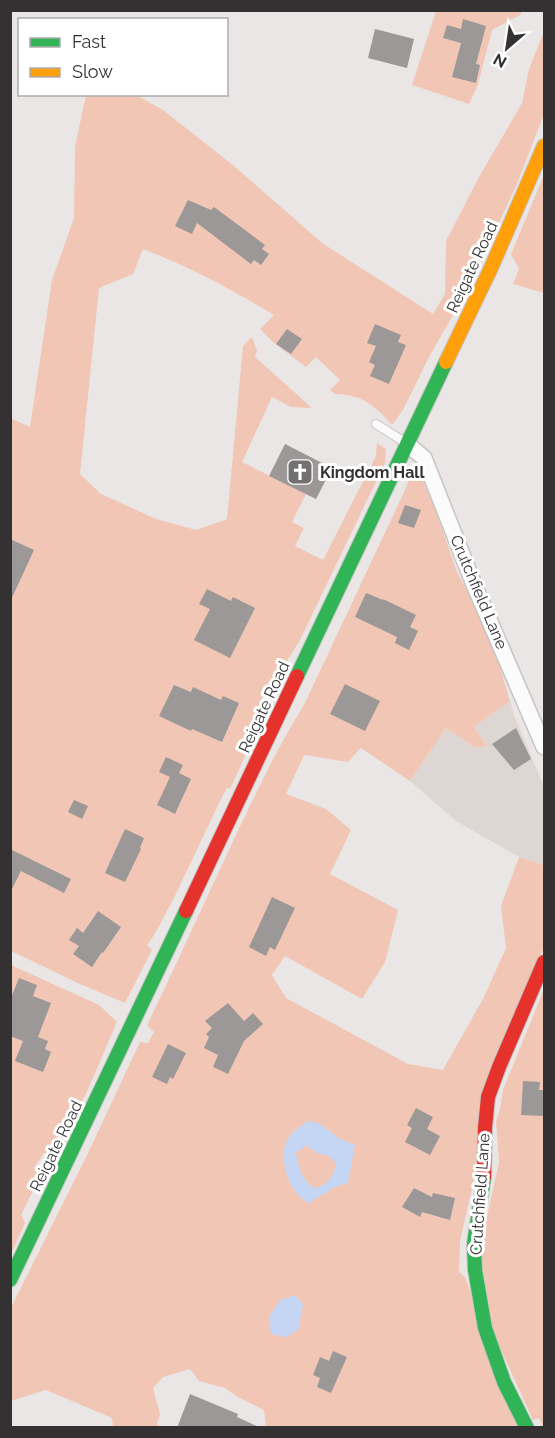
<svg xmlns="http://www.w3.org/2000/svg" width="555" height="1438" font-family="Raleway,sans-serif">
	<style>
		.built { fill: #ded6d3 }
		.green { fill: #f2c6b5 }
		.water { fill: #c5d6f4; fill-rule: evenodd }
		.building { fill: #9b9897 }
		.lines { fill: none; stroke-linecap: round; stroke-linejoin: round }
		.lane-casing { stroke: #c6c4c3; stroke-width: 10 }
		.street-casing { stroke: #c6c4c3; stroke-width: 18 }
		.fast-casing { stroke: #c6c4c3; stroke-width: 16 }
		.slow-casing { stroke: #c6c4c3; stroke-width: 16 }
		.jam-casing { stroke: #c6c4c3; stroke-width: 16 }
		.lane { stroke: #fcfbfb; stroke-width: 8 }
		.street { stroke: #fcfbfb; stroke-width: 15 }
		.fast { stroke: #30b455; stroke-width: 14 }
		.slow { stroke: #ff9f0a; stroke-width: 14 }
		.jam { stroke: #e5322d; stroke-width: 14 }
		.labels { text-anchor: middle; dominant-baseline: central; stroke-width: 6; stroke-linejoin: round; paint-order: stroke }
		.street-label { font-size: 16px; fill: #333131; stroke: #fff }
		.poi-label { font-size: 16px; font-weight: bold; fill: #333131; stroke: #fff; text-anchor: start }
	</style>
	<rect width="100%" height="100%" fill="#e9e6e5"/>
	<path class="built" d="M510,701L514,715L544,787V865L519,857L456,821L410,781L446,728L476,748L487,746L474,727Z"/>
	<g class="green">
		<path d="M436,11H522L520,15L492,30L478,84L469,104L412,85Z"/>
		<path d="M544,32V114L517,184L469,287L429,357L403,410L392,425C374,405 363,395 335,394L330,390L340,380L316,357L306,367L274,343L260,329L274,315C231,289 190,267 143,249L133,274L99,288L80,474L101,494L156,519L196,530L227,519L243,346L252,337L257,351L255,357L312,408L291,407L272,397L242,462L306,494L292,522L304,528L295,546L323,560L376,456L377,443L386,449L385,463L299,642L288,659L275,686L265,690L260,703L265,713L230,789L227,788L222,797L173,900C164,915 158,931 147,945L152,950L125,1003L80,984L11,951L10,418L30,427L52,280L74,218L75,147L86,95H136L163,110L234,166L322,243L433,314L445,294L446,241L479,177L522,103L529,69Z"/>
		<path d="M544,175V293L513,284L519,269L511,254Z"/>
		<path d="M410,476L421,477L434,506L457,572L489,631L510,701L474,727L487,746L476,748L446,728L410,781L361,748L348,762L304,755L286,794L326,809L351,830L330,874L398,910L385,962L362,999L285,956L272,975L286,998L408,1064L443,1070L484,997L506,948L501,906L519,857L544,865V947L497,1053L475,1175L460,1241L459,1272L465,1277L519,1427H266L264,1410L238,1397L225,1388L199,1381L190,1369L163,1377L153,1388L160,1414L157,1425L162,1427H113L112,1418L46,1390L11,1401L10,1310L89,1151L140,1042L148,1043L154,1032L147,1025C178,962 206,898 236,835C257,791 278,746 304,705L406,488Z"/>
		<path d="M11,965L99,1005L117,1022L89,1087L57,1152L44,1153L34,1168L41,1174L21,1215L25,1223L11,1254Z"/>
		<path d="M544,989V1427H543L539,1418L533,1420L493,1332L480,1248L499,1162L496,1121L500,1109L503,1090Z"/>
	</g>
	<g class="water">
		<path d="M307,1121L319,1123L340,1139L355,1145L348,1183L335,1187L309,1203C289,1194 276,1156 289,1137C293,1131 302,1126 307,1121ZM306,1145L317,1153L329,1156L336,1163C333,1177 329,1185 314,1188C301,1178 299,1169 296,1153Z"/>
		<path d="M296,1295L303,1305L298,1330L286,1337L271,1334L269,1317L280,1300Z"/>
	</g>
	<g class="building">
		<path d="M463,19L486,26L476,64L480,65L476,83L452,77L461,43L443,38L447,25L461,29Z"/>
		<path d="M375,29L414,39L407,68L368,58Z"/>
		<path d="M188,200L211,210L214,207L265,245L262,249L269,254L261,265L254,260L251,264L197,223L192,234L175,226Z"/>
		<path d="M375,324L401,335L398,342L406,345L389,384L370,376L375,365L369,362L376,346L367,343Z"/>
		<path d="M287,329L302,339L291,354L276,344Z"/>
		<path d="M285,444L332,468L316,499L269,476Z"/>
		<path d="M405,505L421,510L414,528L398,523Z"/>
		<path d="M10,539L34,550L10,602Z"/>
		<path d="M207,589L231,601L233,597L255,608L230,658L194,640L210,609L199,604Z"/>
		<path d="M366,593L383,600V599L416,615L410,627L418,631L409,650L395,643L397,637L355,617Z"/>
		<path d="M345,684L380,701L365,731L330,714Z"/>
		<path d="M174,685L191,692L193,687L221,700L223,696L239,703L222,742L192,729L191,731L159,716Z"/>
		<path d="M516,728L531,759L514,770L492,744Z"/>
		<path d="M166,757L183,765L179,773L191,779L175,814L157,805L170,777L159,772Z"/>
		<path d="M74,800L88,806L82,819L68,812Z"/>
		<path d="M125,829L144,838L140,848L141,849L125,882L105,873Z"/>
		<path d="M10,849L71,879L64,893L21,871L10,893Z"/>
		<path d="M272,897L295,908L275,950L270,947L266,956L249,947Z"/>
		<path d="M98,911L121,927L103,953L102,952L92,967L73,954L79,946L69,940L77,928L83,933Z"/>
		<path d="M19,978L37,985L33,996L51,1003L38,1037L48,1041L45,1049L51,1052L43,1072L15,1061L23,1041L10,1036V1000Z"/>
		<path d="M228,1003L244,1021L253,1013L263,1024L244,1041L228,1074L213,1067L218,1055L204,1048L209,1037L206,1034L212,1028L205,1021Z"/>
		<path d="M168,1044L186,1053L173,1079L170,1077L167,1084L152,1077Z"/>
		<path d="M523,1081L540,1082L539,1090H544V1116L521,1115Z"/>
		<path d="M416,1108L433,1117L427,1129L440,1136L430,1155L405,1142L412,1128L407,1125Z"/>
		<path d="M414,1188L432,1197L433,1193L455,1198L450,1220L422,1212L420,1217L402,1207Z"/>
		<path d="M333,1351L347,1357L331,1393L317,1387L320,1378L313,1375L320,1357L329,1361Z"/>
		<path d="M190,1394L238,1414L237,1417L261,1428H177Z"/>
	</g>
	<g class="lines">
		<g class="lane-casing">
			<path id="lane" d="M376,424L403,441"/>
		</g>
		<g class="street-casing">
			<path id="street" d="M406,443L424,458L475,587L544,747"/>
		</g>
		<g class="fast-casing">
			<g id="fast">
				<path d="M297,676L446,362"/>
				<path d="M484,1177L474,1244L475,1270L485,1328L504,1382L527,1428"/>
				<path d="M10,1280L186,911"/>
			</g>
		</g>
		<g class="slow-casing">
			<path id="slow" d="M446,362L491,268L544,146"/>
		</g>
		<g class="jam-casing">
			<g id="jam">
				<path d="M186,911L297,676"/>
				<path d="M484,1177L485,1128L488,1097L499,1067L544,962"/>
			</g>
		</g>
		<use href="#lane" class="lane"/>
		<use href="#street" class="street"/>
		<use href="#fast" class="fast"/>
		<use href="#slow" class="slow"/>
		<use href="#jam" class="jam"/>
	</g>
	<defs>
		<g id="church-square" transform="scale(1.35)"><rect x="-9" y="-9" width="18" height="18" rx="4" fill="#737070" stroke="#fff"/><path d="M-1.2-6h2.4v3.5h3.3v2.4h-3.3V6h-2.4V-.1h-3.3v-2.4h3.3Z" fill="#fff"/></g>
	</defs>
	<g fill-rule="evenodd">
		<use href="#church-square" x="300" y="472"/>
	</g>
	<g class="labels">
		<g class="street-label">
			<text transform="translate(472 267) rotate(-65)">Reigate Road</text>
			<text transform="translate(479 592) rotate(67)">Crutchfield Lane</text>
			<text transform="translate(264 707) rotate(-65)">Reigate Road</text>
			<text transform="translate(56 1146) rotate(-64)">Reigate Road</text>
			<text transform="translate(480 1194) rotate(-86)">Crutchfield Lane</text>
		</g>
		<g class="poi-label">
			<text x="320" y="472">Kingdom Hall</text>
		</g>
	</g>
	<rect width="555" height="1438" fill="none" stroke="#333131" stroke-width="24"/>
	<rect x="18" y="18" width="210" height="78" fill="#ffffff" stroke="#adadad" stroke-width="1.5"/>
	<rect x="30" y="38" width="30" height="9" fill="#30b455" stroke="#adadad" stroke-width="1.5"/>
	<text x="72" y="48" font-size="18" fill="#333131">Fast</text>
	<rect x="30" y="68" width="30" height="9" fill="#ff9f0a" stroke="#adadad" stroke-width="1.5"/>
	<text x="72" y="78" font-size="18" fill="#333131">Slow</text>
	<g transform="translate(507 48) rotate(209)" stroke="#ffffff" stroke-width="4.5" paint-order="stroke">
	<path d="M0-4.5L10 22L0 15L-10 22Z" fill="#333131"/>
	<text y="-9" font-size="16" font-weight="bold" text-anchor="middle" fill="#333131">N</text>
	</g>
</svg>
